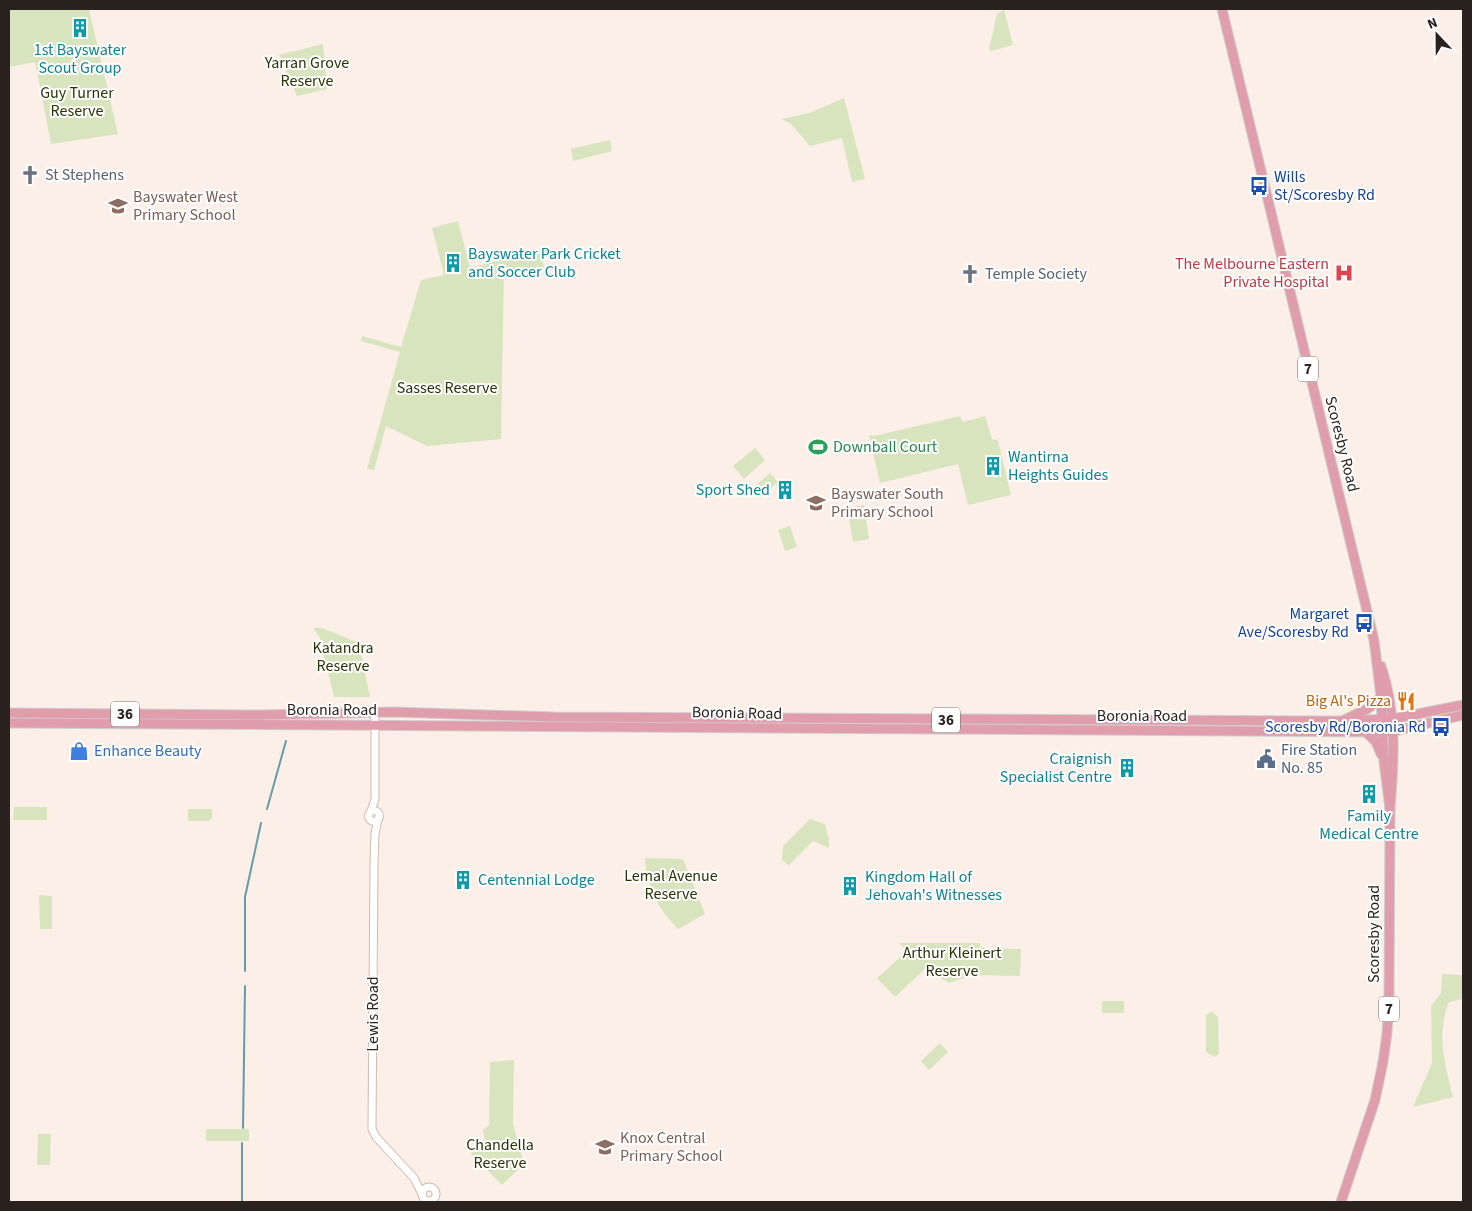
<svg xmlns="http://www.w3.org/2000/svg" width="1472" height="1211" font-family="'Source Sans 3',sans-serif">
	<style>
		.green { fill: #d8e4be }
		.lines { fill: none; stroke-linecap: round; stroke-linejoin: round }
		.stream { stroke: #659aa7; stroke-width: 2 }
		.tertiary-casing { stroke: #cfbbb0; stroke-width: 9 }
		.primary-casing { stroke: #d0cece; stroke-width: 11 }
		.tertiary { stroke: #fff; stroke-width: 7 }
		.primary { stroke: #e09ead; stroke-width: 9 }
		.labels { text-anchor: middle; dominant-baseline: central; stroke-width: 4; stroke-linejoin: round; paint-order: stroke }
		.shield { fill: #fff; stroke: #6a6462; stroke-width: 1 }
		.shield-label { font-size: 15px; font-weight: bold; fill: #2a221e }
		.culture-label { font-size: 16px; fill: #0d838f; stroke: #fff; text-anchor: start }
		.park-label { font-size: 16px; fill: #293406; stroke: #fff }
		.worship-label { font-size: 16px; fill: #5b616d; stroke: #fff; text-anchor: start }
		.transit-label { font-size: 16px; fill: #164399; stroke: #fff; text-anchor: end }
		.education-label { font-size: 16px; fill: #785e54; stroke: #fff; text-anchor: start }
		.health-label { font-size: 16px; fill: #be3a42; stroke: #fff; text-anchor: end }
		.street-label { font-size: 16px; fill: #2a221e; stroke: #fff }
		.leisure-label { font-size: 16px; fill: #27864d; stroke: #fff; text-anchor: start }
		.food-label { font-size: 16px; fill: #c56008; stroke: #fff; text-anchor: end }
		.service-label { font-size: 16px; fill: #4e5e75; stroke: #fff; text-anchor: start }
		.shop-label { font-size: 16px; fill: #366cbe; stroke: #fff; text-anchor: start }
	</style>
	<rect width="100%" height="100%" fill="#fcefe8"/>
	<g class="green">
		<path d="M9,9H89L118,134L51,144L35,62L9,67Z"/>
		<path d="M1004,10L1013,45L991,51L989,49L997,14Z"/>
		<path d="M323,44L327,89L297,96L279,55Z"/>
		<path d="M844,98L865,179L852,182L842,138L810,146L790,123L781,119L809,113Z"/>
		<path d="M610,140L612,151L573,161L571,149Z"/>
		<path d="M458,221L470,268L540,250L544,267L545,269L504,270L501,439L427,446L386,426L374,470L367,469L400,352L361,341L362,336L401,347L421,280L444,275L432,228Z"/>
		<path d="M960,416L963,422L985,416L992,439L998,441L1011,495L968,505L958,464L880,483L869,435L874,436Z"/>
		<path d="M755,448L765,460L744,479L733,466Z"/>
		<path d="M770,473L778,482L760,497L752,489Z"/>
		<path d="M864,505L869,539L853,542L847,508Z"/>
		<path d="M790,526L797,547L785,551L778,530Z"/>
		<path d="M313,628H323L359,643L370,697H334L319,636Z"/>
		<path d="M14,807H47V820H13Z"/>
		<path d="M188,809H212V818L209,821H188Z"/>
		<path d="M810,819L825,824L829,840V848L813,841L789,865L782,860L783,846Z"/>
		<path d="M645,858L683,859L705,914L678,929C658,909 646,886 645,858Z"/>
		<path d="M39,895L52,896V929H40Z"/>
		<path d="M899,943H980V948L1021,949L1020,976L973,975L949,983L925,969L895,997L877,978L907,951Z"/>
		<path d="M1442,974L1462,975L1463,999L1449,1002C1436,1035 1445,1064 1453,1097L1413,1107L1432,1063L1431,1006L1441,993Z"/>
		<rect x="1102" y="1001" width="22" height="12"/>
		<path d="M1212,1011L1218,1017L1219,1054L1215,1057L1206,1052V1015Z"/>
		<path d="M940,1043L948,1052L929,1070L921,1061Z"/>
		<path d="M514,1060L513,1123L524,1164L502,1185L471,1154L485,1141L483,1130L489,1125L490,1062Z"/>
		<rect x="206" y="1129" width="43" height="12"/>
		<path d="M38,1134H51L50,1165H37Z"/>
	</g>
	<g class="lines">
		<g class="stream">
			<path d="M267,809L286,741"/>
			<path d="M245,971V897L261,823"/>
			<path d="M243,1128L245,986"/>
			<path d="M242,1202V1143"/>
		</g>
		<g class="tertiary-casing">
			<g id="tertiary">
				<circle cx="374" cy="816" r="5.5"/>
				<path d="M371,811L375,799V712"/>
				<path d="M378,819L375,834L374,864L372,1129L376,1137L414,1178L422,1194"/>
				<circle cx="429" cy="1194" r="7"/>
			</g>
		</g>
		<g class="primary-casing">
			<g id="primary">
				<path d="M1222,9L1374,640L1381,697L1384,762L1390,809"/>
				<path d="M9,713L260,715L393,712L554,717L1336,721L1392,719L1463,705"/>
				<path d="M1346,719L1369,708L1381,697"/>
				<path d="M9,723L1383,732L1399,730L1463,715"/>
				<path d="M1366,732L1376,742L1381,754"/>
				<path d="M1341,1202L1375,1100L1383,1062L1387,1033L1389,1002L1390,809C1394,761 1397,712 1381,666"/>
			</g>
		</g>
		<use href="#tertiary" class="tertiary"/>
		<use href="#primary" class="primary"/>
	</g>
	<defs>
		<g id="building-bare" transform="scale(1.5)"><path d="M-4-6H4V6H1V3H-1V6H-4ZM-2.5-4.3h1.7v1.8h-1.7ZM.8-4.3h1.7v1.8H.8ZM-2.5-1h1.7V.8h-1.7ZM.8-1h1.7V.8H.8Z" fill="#0f9aa8" stroke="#fff" stroke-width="2.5" paint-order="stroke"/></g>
		<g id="church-bare" transform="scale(1.5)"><path d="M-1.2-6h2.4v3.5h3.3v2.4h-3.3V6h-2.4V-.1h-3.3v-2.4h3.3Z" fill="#6b7280" stroke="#fff" stroke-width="2.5" paint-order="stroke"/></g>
		<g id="bus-bare" transform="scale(1.5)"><path d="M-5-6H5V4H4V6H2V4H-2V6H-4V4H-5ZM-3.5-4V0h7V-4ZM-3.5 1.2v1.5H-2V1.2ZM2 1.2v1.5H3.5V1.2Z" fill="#1a4fb4" stroke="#fff" stroke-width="2.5" paint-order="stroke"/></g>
		<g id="school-bare" transform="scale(1.5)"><path d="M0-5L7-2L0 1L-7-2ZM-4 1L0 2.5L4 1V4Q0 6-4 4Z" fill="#8d6e63" stroke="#fff" stroke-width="2.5" paint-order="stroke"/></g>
		<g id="hospital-bare" transform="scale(1.5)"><path d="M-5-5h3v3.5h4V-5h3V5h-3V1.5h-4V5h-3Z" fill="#e0444e" stroke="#fff" stroke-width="2.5" paint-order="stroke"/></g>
		<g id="stadium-bare" transform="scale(1.5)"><path d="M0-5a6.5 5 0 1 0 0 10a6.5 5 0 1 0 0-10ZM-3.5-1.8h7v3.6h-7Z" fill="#2e9e5b" stroke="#fff" stroke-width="2.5" paint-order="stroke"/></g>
		<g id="restaurant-bare" transform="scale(1.5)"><path d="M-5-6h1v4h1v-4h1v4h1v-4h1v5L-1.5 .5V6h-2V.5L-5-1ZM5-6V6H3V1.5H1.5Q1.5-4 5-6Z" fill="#e8710a" stroke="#fff" stroke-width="2.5" paint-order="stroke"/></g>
		<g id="shop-bare" transform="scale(1.5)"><path d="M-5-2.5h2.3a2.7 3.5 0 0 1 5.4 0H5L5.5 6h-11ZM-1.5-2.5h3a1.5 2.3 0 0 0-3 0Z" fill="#3f7fe0" stroke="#fff" stroke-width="2.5" paint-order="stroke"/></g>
		<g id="civic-bare" transform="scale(1.5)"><path d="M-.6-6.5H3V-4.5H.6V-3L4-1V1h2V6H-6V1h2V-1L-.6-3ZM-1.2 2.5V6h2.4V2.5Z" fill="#5c6f8a" stroke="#fff" stroke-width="2.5" paint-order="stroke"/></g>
	</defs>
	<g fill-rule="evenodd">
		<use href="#building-bare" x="80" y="28"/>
		<use href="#church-bare" x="30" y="175"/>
		<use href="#bus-bare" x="1259" y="186"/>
		<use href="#school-bare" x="118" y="206"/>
		<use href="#building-bare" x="453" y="263"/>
		<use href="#hospital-bare" x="1344" y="273"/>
		<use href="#church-bare" x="970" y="274"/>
		<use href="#stadium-bare" x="818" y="447"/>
		<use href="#building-bare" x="993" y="466"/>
		<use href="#building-bare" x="785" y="490"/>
		<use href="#school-bare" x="816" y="503"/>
		<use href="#bus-bare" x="1364" y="623"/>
		<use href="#restaurant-bare" x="1406" y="701"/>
		<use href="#bus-bare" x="1441" y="727"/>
		<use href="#shop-bare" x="79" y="751"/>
		<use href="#civic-bare" x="1266" y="759"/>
		<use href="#building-bare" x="1127" y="768"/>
		<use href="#building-bare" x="1369" y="794"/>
		<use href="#building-bare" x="463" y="880"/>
		<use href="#building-bare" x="850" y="886"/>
		<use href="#school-bare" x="605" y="1147"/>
	</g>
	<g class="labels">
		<g class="shield">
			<rect x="1298" y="356.5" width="20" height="25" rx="4"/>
			<rect x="111" y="701.5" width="28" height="25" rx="4"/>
			<rect x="932" y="707.5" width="28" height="25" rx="4"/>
			<rect x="1379" y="996.5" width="20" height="25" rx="4"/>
		</g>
		<g class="shield-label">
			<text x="1308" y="369">7</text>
			<text x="125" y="714">36</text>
			<text x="946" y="720">36</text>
			<text x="1389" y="1009">7</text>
		</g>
		<g class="culture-label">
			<text x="80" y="50" text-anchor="middle">1st Bayswater<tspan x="80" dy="18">Scout Group</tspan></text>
			<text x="468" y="254">Bayswater Park Cricket<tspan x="468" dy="18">and Soccer Club</tspan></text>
			<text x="1008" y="457">Wantirna<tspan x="1008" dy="18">Heights Guides</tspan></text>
			<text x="770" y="490" text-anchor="end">Sport Shed</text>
			<text x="1112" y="759" text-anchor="end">Craignish<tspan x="1112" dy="18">Specialist Centre</tspan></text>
			<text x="1369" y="816" text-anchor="middle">Family<tspan x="1369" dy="18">Medical Centre</tspan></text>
			<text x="865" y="877">Kingdom Hall of<tspan x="865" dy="18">Jehovah's Witnesses</tspan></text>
			<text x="478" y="880">Centennial Lodge</text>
		</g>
		<g class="park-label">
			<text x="307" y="63">Yarran Grove<tspan x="307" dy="18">Reserve</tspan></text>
			<text x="77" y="93">Guy Turner<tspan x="77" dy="18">Reserve</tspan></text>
			<text x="447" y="388">Sasses Reserve</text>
			<text x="343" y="648">Katandra<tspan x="343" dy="18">Reserve</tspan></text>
			<text x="671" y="876">Lemal Avenue<tspan x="671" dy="18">Reserve</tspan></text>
			<text x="952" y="953">Arthur Kleinert<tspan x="952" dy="18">Reserve</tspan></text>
			<text x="500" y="1145">Chandella<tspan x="500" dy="18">Reserve</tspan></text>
		</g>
		<g class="worship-label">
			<text x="45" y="175">St Stephens</text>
			<text x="985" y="274">Temple Society</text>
		</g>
		<g class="transit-label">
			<text x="1274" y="177" text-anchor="start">Wills<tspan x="1274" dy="18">St/Scoresby Rd</tspan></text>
			<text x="1349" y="614">Margaret<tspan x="1349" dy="18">Ave/Scoresby Rd</tspan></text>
			<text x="1426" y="727">Scoresby Rd/Boronia Rd</text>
		</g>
		<g class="education-label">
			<text x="133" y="197">Bayswater West<tspan x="133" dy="18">Primary School</tspan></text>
			<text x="831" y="494">Bayswater South<tspan x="831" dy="18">Primary School</tspan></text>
			<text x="620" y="1138">Knox Central<tspan x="620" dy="18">Primary School</tspan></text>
		</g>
		<g class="health-label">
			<text x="1329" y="264">The Melbourne Eastern<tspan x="1329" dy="18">Private Hospital</tspan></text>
		</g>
		<g class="street-label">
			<text transform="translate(1342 444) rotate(76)">Scoresby Road</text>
			<text x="332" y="710">Boronia Road</text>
			<text transform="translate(737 713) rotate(1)">Boronia Road</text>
			<text x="1142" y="716">Boronia Road</text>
			<text transform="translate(1374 934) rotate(-90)">Scoresby Road</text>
			<text transform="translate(373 1014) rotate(-90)">Lewis Road</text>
		</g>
		<g class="leisure-label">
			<text x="833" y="447">Downball Court</text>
		</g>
		<g class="food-label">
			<text x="1391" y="701">Big Al's Pizza</text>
		</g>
		<g class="service-label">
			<text x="1281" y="750">Fire Station<tspan x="1281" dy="18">No. 85</tspan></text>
		</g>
		<g class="shop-label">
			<text x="94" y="751">Enhance Beauty</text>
		</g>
	</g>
	<rect width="1472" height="1211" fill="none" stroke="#2a221e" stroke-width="20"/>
	<g transform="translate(1437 35) rotate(338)" stroke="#ffffff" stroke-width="4" paint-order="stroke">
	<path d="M0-4L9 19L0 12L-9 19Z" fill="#2a221e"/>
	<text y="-8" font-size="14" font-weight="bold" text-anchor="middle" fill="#2a221e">N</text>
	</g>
</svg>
